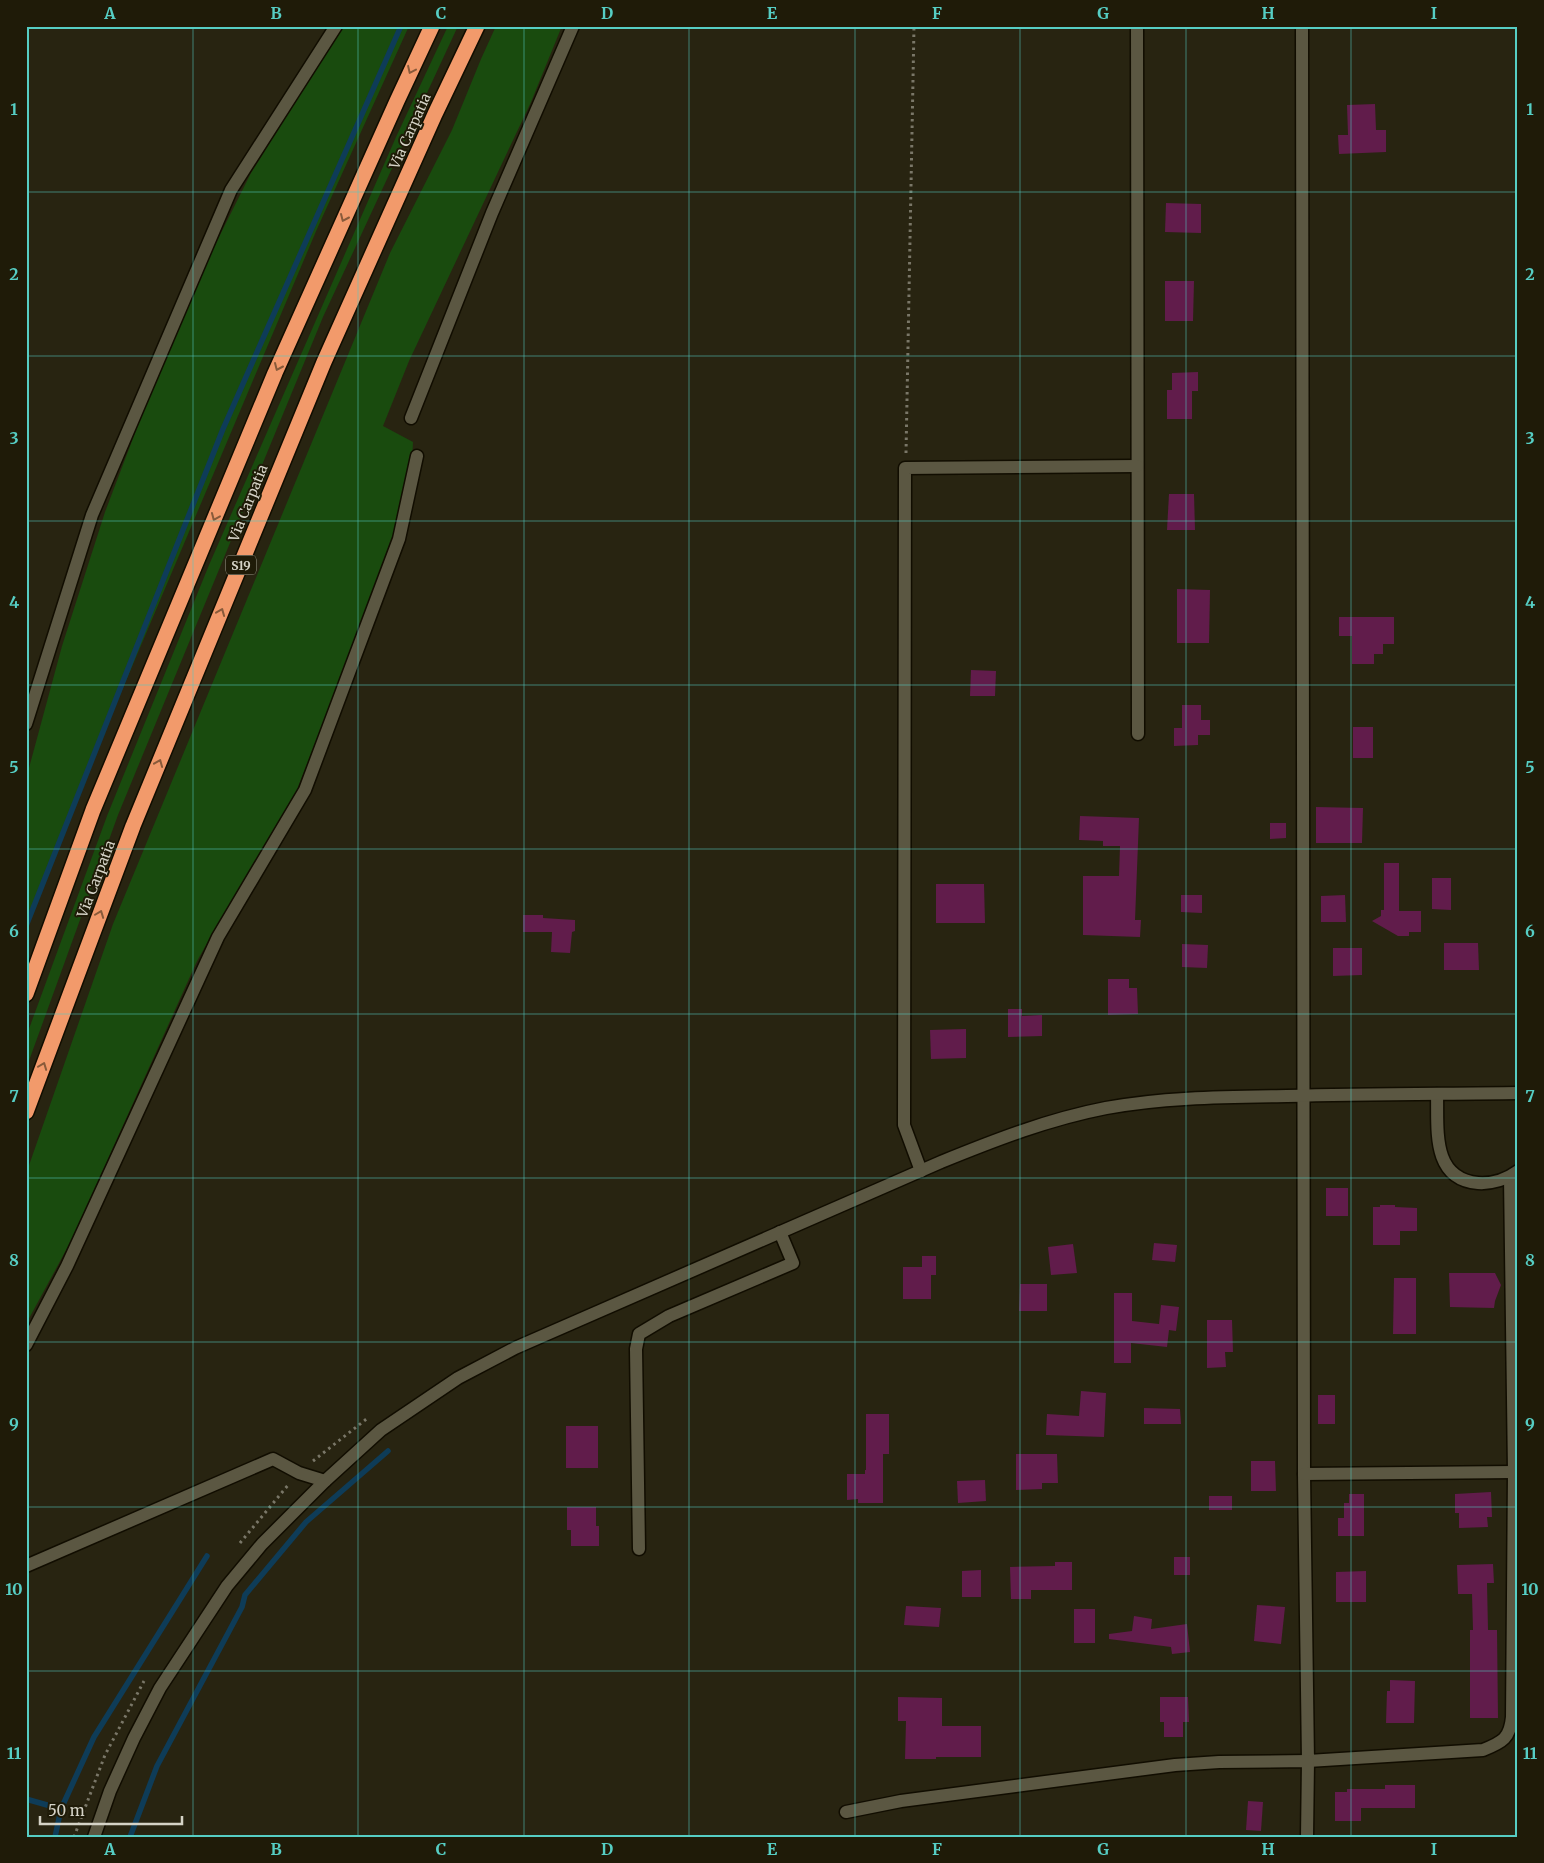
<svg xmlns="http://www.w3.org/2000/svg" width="1544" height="1863" font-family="Merriweather,serif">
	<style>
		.green { fill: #194b0e }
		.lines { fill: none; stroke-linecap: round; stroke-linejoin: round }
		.stream { stroke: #0e3c58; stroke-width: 5.5 }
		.building { fill: #611c4b }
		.minor-casing { stroke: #110d00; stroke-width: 15 }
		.highway-casing { stroke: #110d00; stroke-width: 18 }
		.path { stroke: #7a7768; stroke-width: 3; stroke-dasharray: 2.5 4; stroke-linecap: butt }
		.minor { stroke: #5b5742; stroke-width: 12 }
		.highway { stroke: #f29a6b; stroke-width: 15 }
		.oneway { stroke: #885a3a }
		.grid { fill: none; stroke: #56cec4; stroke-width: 1; stroke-opacity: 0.55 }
		.labels { text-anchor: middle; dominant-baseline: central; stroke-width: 4; stroke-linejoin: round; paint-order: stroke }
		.shield { fill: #1f1b08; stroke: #9e9c8e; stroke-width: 1 }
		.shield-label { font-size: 12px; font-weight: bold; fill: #d5d3c7 }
		.street-label { font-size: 14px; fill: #d5d3c7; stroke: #1f1b08 }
		.neatline { fill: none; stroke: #56cec4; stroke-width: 2 }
		.grid-label { font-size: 16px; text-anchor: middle; font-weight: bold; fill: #56cec4 }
	</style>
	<rect width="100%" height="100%" fill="#282411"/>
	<g class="green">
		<path d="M343,26H409L317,229L60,837L26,932V779L62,646L105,512L151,391L211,253L251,173Z"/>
		<path d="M448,26H458L323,317L118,815L26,1069V1037L107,816L209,565L396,137Z"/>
		<path d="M496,26H562L531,102L409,361L383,426L413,442L412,462L399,524L297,790L270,842L222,917L197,961L71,1241L26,1324V1174L113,924L390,253L452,130L481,59Z"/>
	</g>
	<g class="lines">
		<g class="stream">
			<path d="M26,926L223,429L401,26"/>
			<path d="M26,1799L61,1809"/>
			<path d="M55,1837L61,1809L94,1737L207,1556"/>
			<path d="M130,1837L157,1766L242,1607L245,1595L306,1522L388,1451"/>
		</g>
	</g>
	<g class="building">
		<path d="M1375,104L1376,130H1386V152L1339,154L1338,135H1348L1347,105Z"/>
		<path d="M1166,203L1201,204V233L1165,232Z"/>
		<path d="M1165,281H1194L1193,321H1165Z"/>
		<path d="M1198,372V391H1192V419H1167V390H1172V373Z"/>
		<path d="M1169,494H1194L1195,530H1167Z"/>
		<path d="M1177,589L1210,590L1209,643H1177Z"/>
		<path d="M1339,617H1394V644H1383V654H1374V664H1352V636H1339Z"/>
		<path d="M971,670L996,671L995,696H970Z"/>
		<path d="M1182,705H1201V720H1210V735H1198V745L1174,746V728H1182Z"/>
		<rect x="1353" y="727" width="20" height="31"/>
		<path d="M1316,807L1363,808L1362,843H1316Z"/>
		<path d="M1080,816L1139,818L1135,920H1141L1140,937L1083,935V876H1119L1120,846H1103V841L1079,840Z"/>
		<path d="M1270,823H1286V838L1270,839Z"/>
		<path d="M1384,863H1399V911H1421V932H1409V936H1398L1372,921L1381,916V910H1384Z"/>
		<path d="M1432,878H1451V910L1432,909Z"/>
		<path d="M936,884H984L985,923H936Z"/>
		<path d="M1181,895H1202V913L1181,912Z"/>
		<path d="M1345,895L1346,922H1321V896Z"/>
		<path d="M523,915H543V918L575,920V931L572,932L570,953L551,952L552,932H523Z"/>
		<path d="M1444,943H1478L1479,970H1444Z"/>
		<path d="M1182,944L1208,945L1207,968L1182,967Z"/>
		<path d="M1333,948H1362V975L1333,976Z"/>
		<path d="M1108,979H1129V988H1137L1138,1014L1108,1015Z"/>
		<path d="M1008,1009H1022V1016L1042,1015V1036L1008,1037Z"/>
		<path d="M966,1029V1058L931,1059L930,1030Z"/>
		<rect x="1326" y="1188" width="22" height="28"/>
		<path d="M1380,1205H1395V1207L1417,1208V1231H1400V1245H1373V1207H1380Z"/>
		<path d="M1154,1243L1177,1245L1175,1262L1152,1260Z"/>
		<path d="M1073,1244L1077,1273L1051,1275L1048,1247Z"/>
		<path d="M922,1256H936V1275H931V1299H903V1267H922Z"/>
		<path d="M1449,1273H1495L1501,1285L1495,1301L1494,1308L1450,1307Z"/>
		<path d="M1394,1278H1416V1334H1393Z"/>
		<path d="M1020,1284H1047V1311H1019Z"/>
		<path d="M1114,1293H1132V1321L1159,1324L1161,1305L1179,1307L1176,1331L1169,1330L1167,1347L1131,1343V1363H1114Z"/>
		<path d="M1207,1320H1232L1233,1352H1225L1226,1367L1207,1368Z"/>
		<path d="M1081,1391L1106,1393L1104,1437L1046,1435L1047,1414L1079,1416Z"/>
		<rect x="1318" y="1395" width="17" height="29"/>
		<path d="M1144,1408L1180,1409L1181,1424H1144Z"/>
		<path d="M866,1414H889V1454H883V1503H858V1499L847,1500V1474H865V1470H866Z"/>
		<rect x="566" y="1426" width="32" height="42"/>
		<path d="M1016,1454H1057L1058,1483H1042V1489L1016,1490Z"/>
		<path d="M1251,1461H1275L1276,1491H1251Z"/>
		<path d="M985,1480L986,1501L958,1503L957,1481Z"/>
		<path d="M1491,1492L1492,1517H1487L1488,1527L1459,1528V1513H1455V1494Z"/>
		<path d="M1349,1494H1364V1536H1338V1518H1344V1503H1349Z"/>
		<rect x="1209" y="1496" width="23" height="14"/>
		<path d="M567,1507H596V1526H599V1546H571V1530H567Z"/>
		<rect x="1174" y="1557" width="16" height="18"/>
		<path d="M1055,1562H1072V1590H1031V1599H1011L1010,1567L1055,1566Z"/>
		<path d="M1493,1564L1494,1583H1487L1488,1630H1497L1498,1718H1470V1630H1473L1472,1594H1458L1457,1565Z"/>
		<path d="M981,1570V1597H962V1571Z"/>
		<path d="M1366,1571V1602H1336V1572Z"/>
		<path d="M1257,1605L1285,1607L1281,1644L1254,1641Z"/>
		<path d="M906,1606L941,1608L939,1627L904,1625Z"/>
		<rect x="1074" y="1609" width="21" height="34"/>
		<path d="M1134,1616L1152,1619L1151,1629L1187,1624L1190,1652L1172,1654L1171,1647L1109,1639V1634L1132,1631Z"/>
		<path d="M1390,1680L1415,1681L1414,1723H1386L1387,1691H1390Z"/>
		<path d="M898,1697L942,1698V1726H981V1757H936V1759H905L906,1721H898Z"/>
		<path d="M1160,1697H1188L1189,1722H1183V1737H1164V1722H1160Z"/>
		<path d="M1385,1785H1415V1808H1361V1821H1335V1792H1347V1789H1385Z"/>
		<path d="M1248,1801L1263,1802L1261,1831L1246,1830Z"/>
	</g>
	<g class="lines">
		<g class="minor-casing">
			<g id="minor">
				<path d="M1137,26L1138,734"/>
				<path d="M1302,26L1304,1474L1308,1761L1483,1750C1503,1742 1510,1738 1512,1717L1514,1472L1510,1177"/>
				<path d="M411,418L492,213L573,26"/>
				<path d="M26,724L92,515L231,190L336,26"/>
				<path d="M1437,1094C1438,1129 1431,1179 1478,1183C1492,1184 1507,1179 1518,1171"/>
				<path d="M921,1171L904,1125L905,468L1137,466"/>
				<path d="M26,1345L67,1266L218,937L305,790L399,539L417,456"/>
				<path d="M1304,1474L1514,1472"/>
				<path d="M639,1549L636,1349L639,1334L669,1316L793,1263L780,1232"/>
				<path d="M26,1566L273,1459L299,1473L325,1481"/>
				<path d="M846,1812L901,1801L1175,1765L1219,1762L1308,1761L1307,1837"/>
				<path d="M94,1837L110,1791L134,1738L160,1688L227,1586L262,1544L325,1481L381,1430L458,1378L515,1348L941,1162C995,1140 1049,1119 1106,1108C1165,1097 1227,1097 1287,1096C1364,1094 1441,1094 1518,1093"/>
			</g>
		</g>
		<g class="highway-casing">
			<g id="highway">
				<path d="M26,994L93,810L275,373L397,101L432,26"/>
				<path d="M26,1112L133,826L324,362L435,114L477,26"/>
			</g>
		</g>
		<g class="path">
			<path d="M906,453L914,26"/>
			<path d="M313,1461L369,1417"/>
			<path d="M240,1543L289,1484"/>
			<path d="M74,1837L105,1755L144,1681"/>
		</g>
		<use href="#minor" class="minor"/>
		<use href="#highway" class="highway"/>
	</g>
	<defs><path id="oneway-chevron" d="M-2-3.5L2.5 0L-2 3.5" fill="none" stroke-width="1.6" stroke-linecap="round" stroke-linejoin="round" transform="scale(1.25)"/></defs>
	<g class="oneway">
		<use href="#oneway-chevron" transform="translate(411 70) rotate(115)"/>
		<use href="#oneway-chevron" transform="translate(344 218) rotate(114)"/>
		<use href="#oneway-chevron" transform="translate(278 367) rotate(114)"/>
		<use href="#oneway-chevron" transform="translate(215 517) rotate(113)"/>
		<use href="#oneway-chevron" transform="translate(221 612) rotate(-68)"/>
		<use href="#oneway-chevron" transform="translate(159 763) rotate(-68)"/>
		<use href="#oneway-chevron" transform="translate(100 914) rotate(-69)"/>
		<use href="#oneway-chevron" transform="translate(43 1066) rotate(-69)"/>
	</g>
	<path class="grid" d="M193,26V1837M358,26V1837M524,26V1837M689,26V1837M855,26V1837M1020,26V1837M1186,26V1837M1351,26V1837M26,192H1518M26,356H1518M26,521H1518M26,685H1518M26,849H1518M26,1014H1518M26,1178H1518M26,1342H1518M26,1507H1518M26,1671H1518"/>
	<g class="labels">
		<rect class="shield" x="226" y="555.5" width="30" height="19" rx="4"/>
		<g class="shield-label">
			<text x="241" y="565">S19</text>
		</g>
		<g class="street-label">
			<text transform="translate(410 131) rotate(-66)">Via Carpatia</text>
			<text transform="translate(248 503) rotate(-68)">Via Carpatia</text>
			<text transform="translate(96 879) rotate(-69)">Via Carpatia</text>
		</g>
	</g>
	<rect width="1544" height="1863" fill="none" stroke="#1f1b08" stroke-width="55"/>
	<path d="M40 1816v8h142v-8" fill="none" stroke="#d5d3c7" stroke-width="2.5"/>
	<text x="48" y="1816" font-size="15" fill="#d5d3c7" stroke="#1f1b08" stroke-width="4" paint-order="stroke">50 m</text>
	<rect x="28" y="28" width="1488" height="1808" class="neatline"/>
	<g class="grid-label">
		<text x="110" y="19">A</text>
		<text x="276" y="19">B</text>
		<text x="441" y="19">C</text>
		<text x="607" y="19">D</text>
		<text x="772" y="19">E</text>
		<text x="937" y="19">F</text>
		<text x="1103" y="19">G</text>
		<text x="1268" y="19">H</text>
		<text x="1434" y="19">I</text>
		<text x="14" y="115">1</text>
		<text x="1530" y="115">1</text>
		<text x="14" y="280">2</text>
		<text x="1530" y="280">2</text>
		<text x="14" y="444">3</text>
		<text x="1530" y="444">3</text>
		<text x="14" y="608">4</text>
		<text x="1530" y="608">4</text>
		<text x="14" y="773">5</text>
		<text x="1530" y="773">5</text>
		<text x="14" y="937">6</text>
		<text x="1530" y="937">6</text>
		<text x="14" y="1102">7</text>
		<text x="1530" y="1102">7</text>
		<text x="14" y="1266">8</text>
		<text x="1530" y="1266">8</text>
		<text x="14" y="1430">9</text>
		<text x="1530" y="1430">9</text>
		<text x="14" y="1595">10</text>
		<text x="1530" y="1595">10</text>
		<text x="14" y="1759">11</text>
		<text x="1530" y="1759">11</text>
		<text x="110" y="1855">A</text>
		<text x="276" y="1855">B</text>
		<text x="441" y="1855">C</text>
		<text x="607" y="1855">D</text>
		<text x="772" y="1855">E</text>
		<text x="937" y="1855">F</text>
		<text x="1103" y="1855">G</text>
		<text x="1268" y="1855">H</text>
		<text x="1434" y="1855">I</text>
	</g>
</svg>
